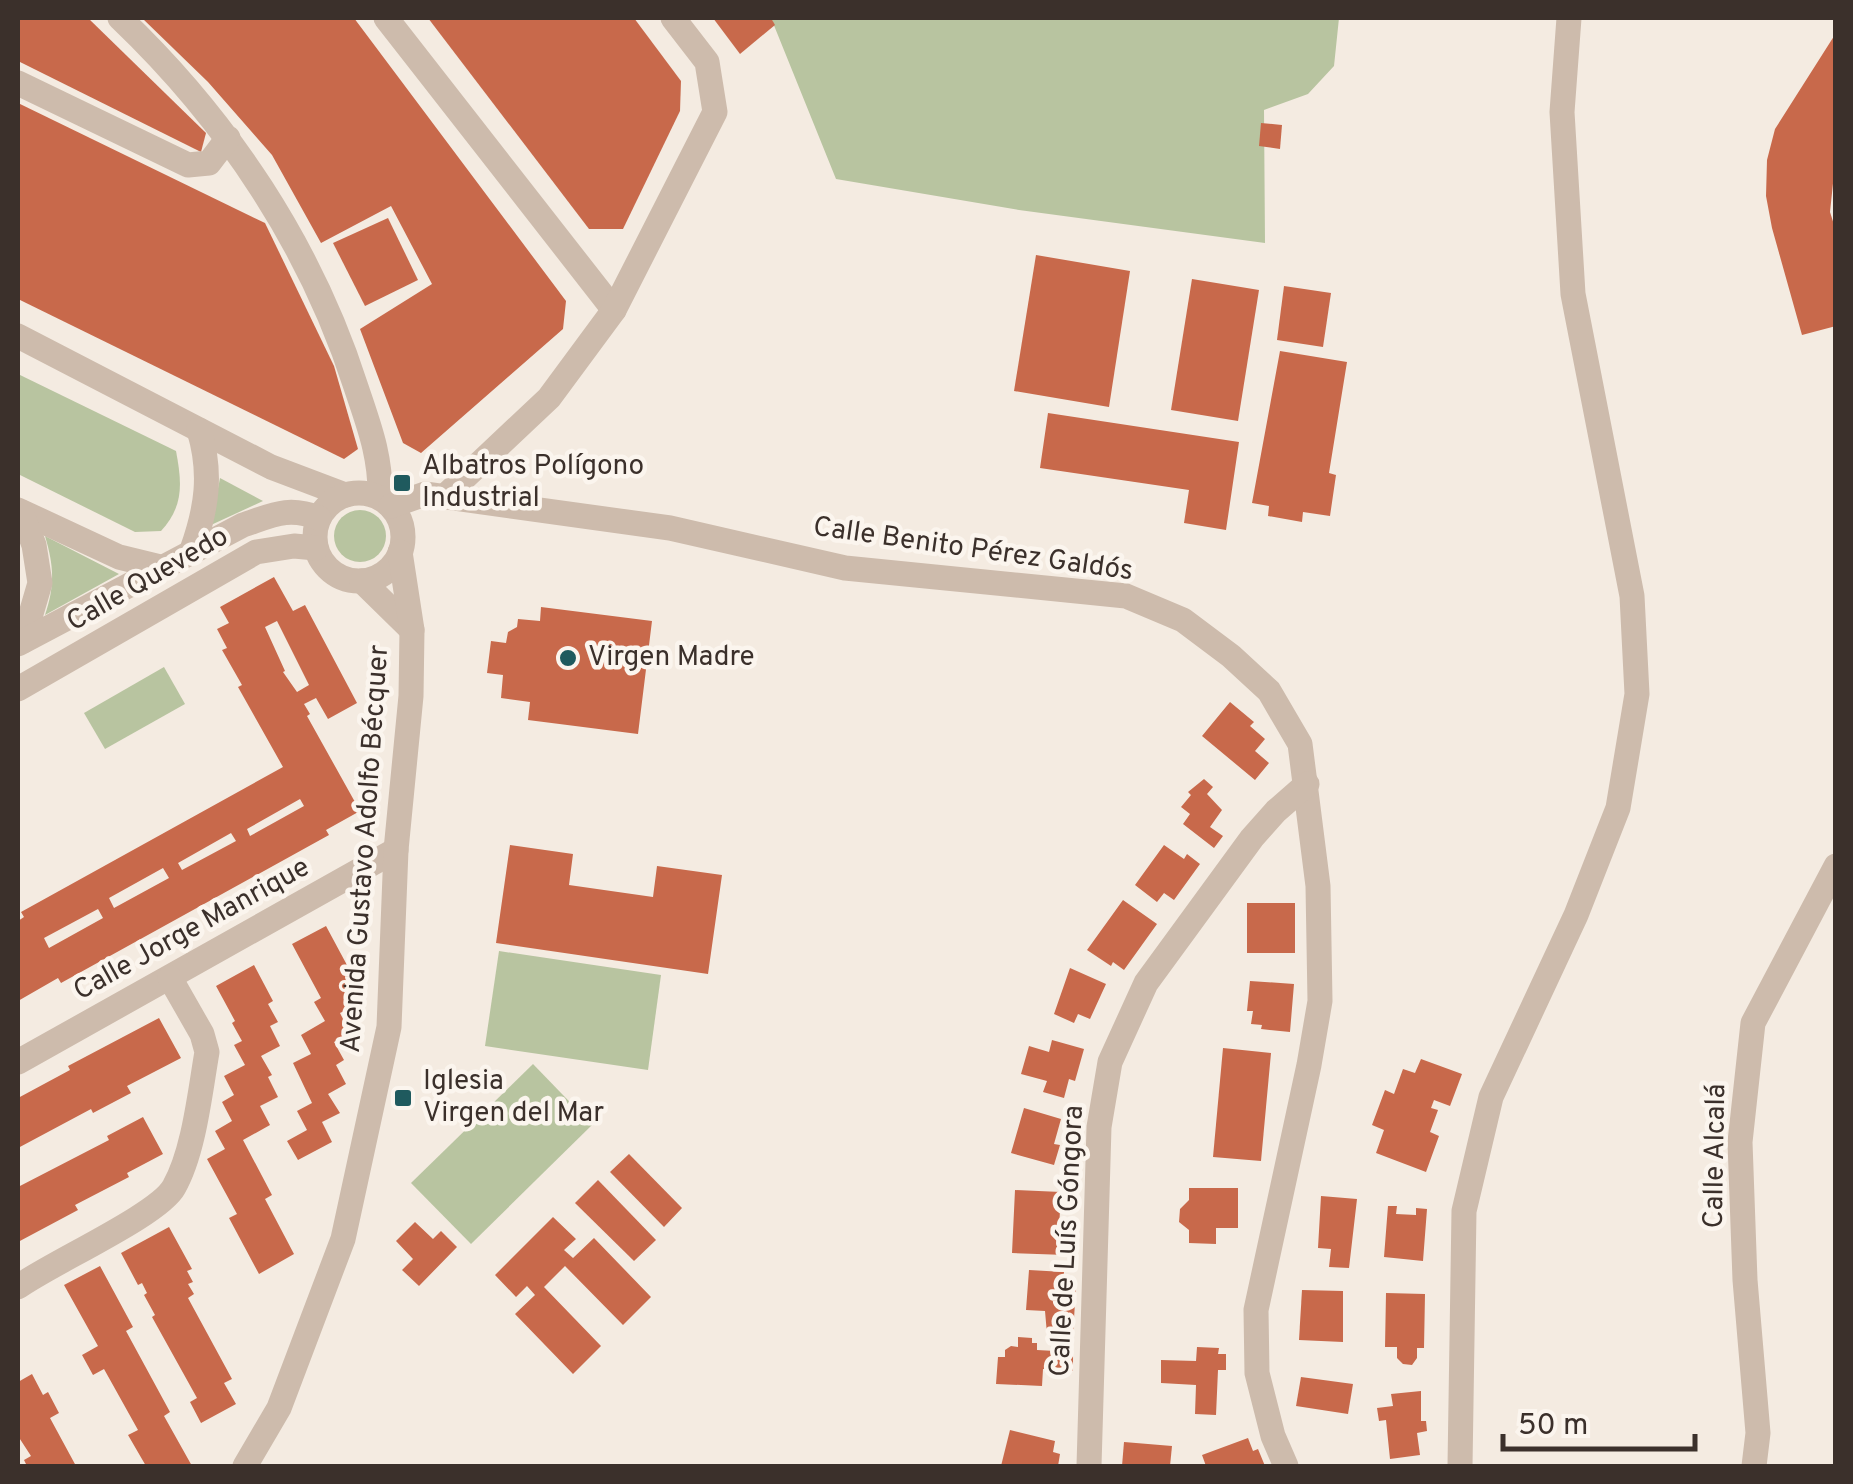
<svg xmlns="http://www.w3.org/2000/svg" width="1853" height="1484" font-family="Overpass,sans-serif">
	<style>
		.green { fill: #b8c4a0 }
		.building { fill: #c8694b; fill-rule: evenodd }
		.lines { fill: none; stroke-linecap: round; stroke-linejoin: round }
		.street { stroke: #cdbbac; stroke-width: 25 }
		.poi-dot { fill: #1f5a5e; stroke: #fbf5ee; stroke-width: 4 }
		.labels { text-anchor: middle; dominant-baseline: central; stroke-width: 9; stroke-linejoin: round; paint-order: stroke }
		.poi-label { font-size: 28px; fill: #3b302b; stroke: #fbf5ee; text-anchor: start }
		.street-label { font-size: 28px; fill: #3b302b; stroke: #fbf5ee }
	</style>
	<rect width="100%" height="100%" fill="#f4ebe1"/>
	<g class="green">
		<path d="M771,18H1339L1334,66L1308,94L1264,110L1265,243L1019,210L836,179Z"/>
		<path d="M18,374L176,451C182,483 184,506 161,531L135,532L18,474Z"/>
		<path d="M220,478L263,501L211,525Z"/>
		<circle cx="360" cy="536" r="26"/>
		<path d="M45,536L119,574L45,615C55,586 54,566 45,536Z"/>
		<path d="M164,667L185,704L105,749L84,713Z"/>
		<path d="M499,951L661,975L648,1070L485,1046Z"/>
		<path d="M533,1064L592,1125L471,1244L411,1183Z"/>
	</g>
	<g class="building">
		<path d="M18,18H88L206,133L201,152L18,61Z"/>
		<path d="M142,18H354L566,301L563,329L421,453L403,443L360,329L432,284L391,206L321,243L272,155L208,82Z"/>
		<path d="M428,18H634L681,81L680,111L623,229H589Z"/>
		<path d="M713,18H771L775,25L740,54Z"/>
		<path d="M1836,33V155L1830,212L1836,231V326L1802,335L1772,228L1766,196L1767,160L1775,129Z"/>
		<path d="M18,103L265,223L334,366L358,449L344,459L18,299Z"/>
		<path d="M1261,123L1282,125L1280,149L1259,146Z"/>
		<path d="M388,218L418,280L365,306L333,243Z"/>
		<path d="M1036,255L1130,271L1109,407L1014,391Z"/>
		<path d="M1192,279L1259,290L1238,421L1171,410Z"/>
		<path d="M1284,286L1331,293L1323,347L1277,340Z"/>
		<path d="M1280,351L1347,362L1329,473L1336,475L1330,516L1303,512L1302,522L1268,516L1269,506L1252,503Z"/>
		<path d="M1048,413L1239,442L1226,530L1184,523L1189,490L1040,468Z"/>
		<path d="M274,577L293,611L305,605L357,703L328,719L316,698L304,704L310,714L307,716L360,811L326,830L329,835L61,983L58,978L18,1001V921L24,917L21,912L283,767L238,687L242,685L222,650L227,648L217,629L229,623L220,607ZM277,621L309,685L297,692L283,672L285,671L265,627ZM300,799L304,806L250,836L247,829ZM231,833L236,841L182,870L178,863ZM163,868L169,878L114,908L109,898ZM98,909L103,918L49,948L44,938Z"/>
		<path d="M541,607L652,621L638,734L528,720L530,702L501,698L503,675L487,673L491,641L506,643L508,632L517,627L518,619L540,621Z"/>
		<path d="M1230,702L1254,722L1250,726L1265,739L1255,751L1269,763L1255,780L1202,736Z"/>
		<path d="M1204,779L1213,787L1207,794L1222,810L1210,827L1223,836L1214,848L1183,824L1190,814L1181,807L1191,795L1188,792Z"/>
		<path d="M510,845L573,854L569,885L653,897L657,866L722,875L708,974L496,943Z"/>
		<path d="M1164,845L1184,859L1187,854L1200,864L1174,900L1164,893L1157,902L1135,885Z"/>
		<path d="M1123,900L1157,924L1124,970L1113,962L1111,966L1087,950Z"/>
		<rect x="1247" y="903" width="48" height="50"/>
		<path d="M326,926L355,980L347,984L358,1004L340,1013L350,1033L334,1042L344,1060L336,1065L346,1084L328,1094L340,1113L322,1122L332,1142L298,1160L287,1141L307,1130L297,1111L312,1103L293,1063L311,1054L301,1035L325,1021L314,1002L321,998L292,944Z"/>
		<path d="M254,965L273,1001L268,1004L278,1022L270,1026L280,1046L261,1056L272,1075L268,1077L278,1097L260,1106L270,1125L243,1140L272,1195L265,1199L294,1254L259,1274L229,1218L237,1214L207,1159L225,1149L215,1131L232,1121L222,1102L234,1095L224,1076L245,1065L234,1045L242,1041L232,1023L235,1021L216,986Z"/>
		<path d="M1070,968L1106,984L1090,1019L1078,1014L1074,1023L1054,1014Z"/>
		<path d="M1250,981L1294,984L1290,1032L1261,1029L1262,1025L1251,1024L1253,1011H1247Z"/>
		<path d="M159,1018L181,1058L127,1086L131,1093L93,1113L91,1109L18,1148V1098L70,1070L68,1066Z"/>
		<path d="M1052,1040L1084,1049L1075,1081L1069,1079L1064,1098L1043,1092L1047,1081L1021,1074L1029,1046L1049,1052Z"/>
		<path d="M1223,1048L1271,1053L1261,1161L1213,1157Z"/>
		<path d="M1421,1059L1462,1074L1450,1106L1434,1100L1431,1108L1438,1110L1430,1132L1439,1136L1426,1172L1376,1153L1384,1130L1372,1125L1385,1090L1394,1094L1403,1069L1415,1073Z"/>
		<path d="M1024,1108L1061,1119L1054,1144L1060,1145L1054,1165L1011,1153Z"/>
		<path d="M143,1117L163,1154L127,1173L129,1177L75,1205L78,1210L18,1242V1187L109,1140L107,1136Z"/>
		<path d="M629,1154L682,1208L664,1227L610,1172Z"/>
		<path d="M598,1180L656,1240L634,1261L575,1203Z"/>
		<path d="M1189,1188H1238V1228H1216V1244L1189,1243V1230L1179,1222L1180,1209L1189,1200Z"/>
		<path d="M1015,1190L1061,1192L1059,1229H1067L1066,1255L1012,1253Z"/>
		<path d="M1321,1196L1357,1199L1349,1268L1329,1267L1331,1249L1318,1248Z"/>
		<path d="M1388,1206H1397L1396,1214L1416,1215V1208L1427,1209L1423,1261L1384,1257Z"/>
		<path d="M553,1217L576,1239L564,1250L573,1258L594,1238L651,1297L623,1325L565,1266L544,1287L601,1346L573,1374L515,1314L535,1295L527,1286L516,1297L495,1275Z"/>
		<path d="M415,1222L433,1239L441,1231L457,1247L419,1286L402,1270L413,1259L396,1241Z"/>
		<path d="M169,1227L192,1269L187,1271L193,1282L188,1284L194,1294L188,1298L232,1379L224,1383L236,1404L201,1423L190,1402L197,1398L152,1317L155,1315L144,1295L147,1293L142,1283L138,1285L121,1253Z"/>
		<path d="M100,1266L133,1327L126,1331L170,1412L164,1416L192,1466H146L128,1435L138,1430L104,1369L93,1375L82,1355L98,1346L64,1285Z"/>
		<path d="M1029,1270L1064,1272L1063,1284L1076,1285L1073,1336L1047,1334L1045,1311L1026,1310Z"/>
		<path d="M1302,1290L1343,1291V1342L1299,1340Z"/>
		<path d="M1386,1293L1425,1294L1424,1348H1417V1358L1412,1365L1403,1364L1397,1358V1347H1385Z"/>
		<path d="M1018,1337L1032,1338V1343H1037V1350L1073,1352V1371L1043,1369L1042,1386L996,1384L998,1357H1005V1350L1011,1346L1018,1347Z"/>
		<path d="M1197,1347L1219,1348L1218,1354H1226V1370H1218L1216,1415L1195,1414L1196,1385L1161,1383V1360L1196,1361Z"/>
		<path d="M32,1374L43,1395L48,1392L59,1413L50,1418L76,1466H27L24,1460L31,1456L18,1436V1382Z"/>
		<path d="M1301,1377L1353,1384L1348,1414L1296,1406Z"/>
		<path d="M1421,1391V1421H1426L1427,1431L1417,1433L1420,1455L1390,1459L1386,1420L1379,1421L1377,1408L1393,1406L1391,1394Z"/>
		<path d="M1010,1430L1055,1441L1053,1452L1060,1454L1058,1466H1001Z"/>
		<path d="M1248,1438L1253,1451L1258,1449L1265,1466H1206L1202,1455Z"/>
		<path d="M1124,1442L1172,1446L1170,1466H1122Z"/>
	</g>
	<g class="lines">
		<g class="street">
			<path d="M120,18C227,120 311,246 356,387C369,426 381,456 380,498"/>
			<path d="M386,18L614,310"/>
			<path d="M18,83L188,165L209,163L228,138"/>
			<path d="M18,336L271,467L345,495"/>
			<circle cx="359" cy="537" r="44"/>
			<path d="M444,497L549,398L614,310L715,112L707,62L673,18"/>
			<path d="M391,506L425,494L670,528L845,568L1126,596L1183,620L1231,656L1269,691L1300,744L1318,886L1320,1001L1309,1065L1256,1310L1257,1373L1273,1436L1286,1466"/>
			<path d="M18,510L119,557L160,567"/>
			<path d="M21,512L34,545L40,583L23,641"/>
			<path d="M192,550C207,508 212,473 199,430"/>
			<path d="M362,581L412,630"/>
			<path d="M18,644L243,525C273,515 288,506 319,518"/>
			<path d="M18,689L256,552L294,546L316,548"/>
			<path d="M18,1062L396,850"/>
			<path d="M18,1287C51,1263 159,1215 174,1187C194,1152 200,1092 207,1052L202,1034L170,978"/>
			<path d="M245,1466L279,1408L343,1239L389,1027L396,850L411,696L412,630L400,552"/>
			<path d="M1089,1466L1099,1127L1110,1062L1146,983L1252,838L1276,811L1307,784"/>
			<path d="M1460,1466L1464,1211L1491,1097L1576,915L1618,808L1637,694L1632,596L1573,294L1562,112L1569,18"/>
			<path d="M1754,1466L1758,1433L1745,1280L1740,1142L1753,1023L1836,866"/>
		</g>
	</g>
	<g class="poi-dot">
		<rect x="392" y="473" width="20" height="20" rx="5"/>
		<circle cx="568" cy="658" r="10"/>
		<rect x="393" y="1088" width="20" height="20" rx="5"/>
	</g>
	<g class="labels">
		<g class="poi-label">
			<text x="422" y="467">Albatros Polígono<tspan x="422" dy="32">Industrial</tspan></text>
			<text x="588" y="658">Virgen Madre</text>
			<text x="423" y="1082">Iglesia<tspan x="423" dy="32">Virgen del Mar</tspan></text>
		</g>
		<g class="street-label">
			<text transform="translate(973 550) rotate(8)">Calle Benito Pérez Galdós</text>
			<text transform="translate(148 580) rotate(-30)">Calle Quevedo</text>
			<text transform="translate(366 849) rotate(-86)">Avenida Gustavo Adolfo Bécquer</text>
			<text transform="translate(192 930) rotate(-29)">Calle Jorge Manrique</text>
			<text transform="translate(1716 1156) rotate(-89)">Calle Alcalá</text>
			<text transform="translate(1068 1241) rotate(-87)">Calle de Luís Góngora</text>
		</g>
	</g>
	<rect width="1853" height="1484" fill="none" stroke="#3b302b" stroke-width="40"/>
	<path d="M1503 1434v15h192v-15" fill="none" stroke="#3b302b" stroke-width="5"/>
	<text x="1518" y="1434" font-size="30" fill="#3b302b" stroke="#fbf5ee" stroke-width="8" paint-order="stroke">50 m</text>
</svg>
